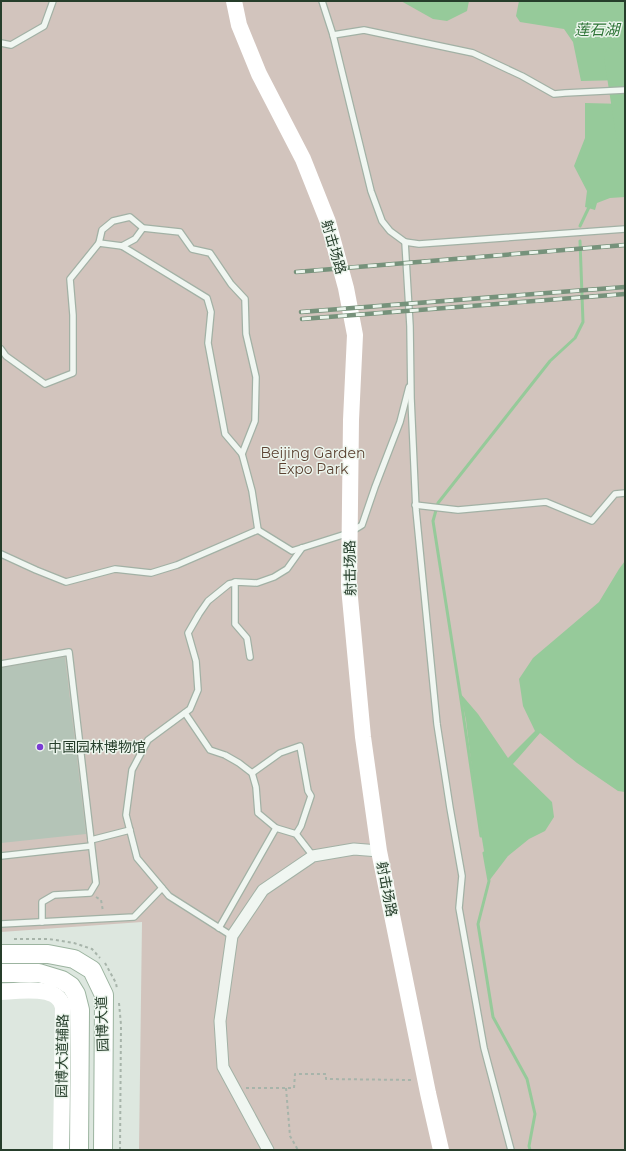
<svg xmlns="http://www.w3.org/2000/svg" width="626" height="1151" font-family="Montserrat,'Noto Sans SC',sans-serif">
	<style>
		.green { fill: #d2c4bd }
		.water { fill: #96ca9a }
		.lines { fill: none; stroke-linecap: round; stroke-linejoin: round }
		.stream { stroke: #96ca9a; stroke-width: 3 }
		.river { stroke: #96ca9a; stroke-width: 18 }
		.building { fill: #b4c4b7 }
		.lane-casing { stroke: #a2b1a5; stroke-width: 8 }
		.street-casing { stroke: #a2b1a5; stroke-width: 13 }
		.primary-casing { stroke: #9cb4a0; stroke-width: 20 }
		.path { stroke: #a7b4aa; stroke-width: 2; stroke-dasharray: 3 3; stroke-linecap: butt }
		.lane { stroke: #f0f6f1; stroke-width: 5.5 }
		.street { stroke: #f0f6f1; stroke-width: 11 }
		.secondary { stroke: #fff; stroke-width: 16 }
		.primary { stroke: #fff; stroke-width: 18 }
		.rail-casing { stroke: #76927b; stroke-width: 4.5 }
		.rail { stroke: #ecf5ed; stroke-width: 3; stroke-dasharray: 9; stroke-linecap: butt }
		.poi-dot { fill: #7a3bd3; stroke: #ecf5ed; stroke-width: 1.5 }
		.labels { text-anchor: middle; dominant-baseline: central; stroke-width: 3; stroke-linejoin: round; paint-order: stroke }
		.street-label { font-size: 14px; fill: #263e2b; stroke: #ecf5ed }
		.park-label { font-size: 14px; fill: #5b4232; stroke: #ecf5ed }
		.poi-label { font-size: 14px; fill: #263e2b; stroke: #ecf5ed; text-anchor: start }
		.water-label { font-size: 15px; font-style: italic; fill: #2e7437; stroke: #ecf5ed }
	</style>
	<rect width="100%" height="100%" fill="#dde7df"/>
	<path class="green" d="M1,1H625V1150H139L142,922L1,932Z"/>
	<g class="water">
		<path d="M401,1H469L467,11L447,21L433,19Z"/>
		<path d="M519,1H625V80L581,81L573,42L564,29L520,22L516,16Z"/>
		<path d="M585,103L625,104V197L610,198L597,203L595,210L585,207L587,191L574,166L585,138Z"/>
		<path d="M625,561V792L618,791L577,763L540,733L513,764L552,802L554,817L545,831L529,839L508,856L489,881L477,809L466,720L460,693L478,714L508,758L535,731L523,706L519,679L533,658L599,602L619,569Z"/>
	</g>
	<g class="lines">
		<g class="stream">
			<path d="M580,226L590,205"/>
			<path d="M481,836L460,693L433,521L438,503L550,361L575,338L583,322L580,241"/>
			<path d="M484,853L489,881L478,924L493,1017L527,1079L535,1114L529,1146L530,1150"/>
		</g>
		<path class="river" d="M613,57L625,135"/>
	</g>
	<path class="building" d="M65,657L86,834L1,843V668Z"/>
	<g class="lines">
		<g class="lane-casing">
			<g id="lane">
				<path d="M322,1L333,35L371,191L382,221L390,231L405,242L410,326L411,398L416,510L437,724L450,808L462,876L459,908L484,1048L511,1150"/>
				<path d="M333,35L364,30L473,53L522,76L554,94L565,93L625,90"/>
				<path d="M1,43L11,45L44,26L53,1"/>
				<path d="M405,242L419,244L625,229"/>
				<path d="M99,243L102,230L113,221L130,217L143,228L180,232L192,249L210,253L231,284L245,299L246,334L256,377L255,421L242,454"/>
				<path d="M122,246L135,239L143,228"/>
				<path d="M1,349L6,356L45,384L73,373V315L70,279L99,243L122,246L207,298L211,312L208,343L225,434L242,454L252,491L258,530"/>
				<path d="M415,505L458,510L546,502L592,521L615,494L625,493"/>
				<path d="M1,554L36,570L66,582L115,569L151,573L177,565L258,530L292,551L349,533L362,525L375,487L400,422L409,387"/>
				<path d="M235,582V624L247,638L250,657"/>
				<path d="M1,664L69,652L96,883L90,893L54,895L42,902V922"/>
				<path d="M185,713L210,750L225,755L239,763L252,773L256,787L258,813L276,828"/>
				<path d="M252,773L280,753L300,746L308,791L311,796L301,826L296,834"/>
				<path d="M91,840L130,830"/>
				<path d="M1,856L91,846"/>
				<path d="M1,924L134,917L162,888"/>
				<path d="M219,928L276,828L296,834L313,856"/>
				<path d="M232,936L169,896L137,858L126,815L132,770L148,740L190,709L198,690L196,661L188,633L199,614L208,601L229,584L237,582L257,583L274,577L287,569L302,548"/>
			</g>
		</g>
		<g class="street-casing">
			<path id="street" d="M268,1150L223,1067L220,1021L232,936L263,890L313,856L354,849L379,851"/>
		</g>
		<g class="primary-casing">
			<g id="primary">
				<path d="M1,954H48L74,959L92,970L104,995L103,1150"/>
				<path d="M1,973H39L62,980L71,986L76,994L80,1010L79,1150"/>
			</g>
		</g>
		<g class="path">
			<path d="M96,897L101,900L103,911"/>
			<path d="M14,939H49L74,943L92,949L100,958"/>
			<path d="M105,963L116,983L117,989"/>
			<path d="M119,1003L121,1025L120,1150"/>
			<path d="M246,1088H294L295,1074H326V1079L412,1080"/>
			<path d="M286,1088L290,1136L298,1150"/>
		</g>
		<use href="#lane" class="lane"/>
		<use href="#street" class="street"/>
		<g class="secondary">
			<path d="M234,1L239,25L259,74L303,159L328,222L346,288L355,335L351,420L349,587L363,737L379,851L428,1093L441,1150"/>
			<path d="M1,992C16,991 49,986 59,999C61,1001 62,1004 63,1007L61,1150"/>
		</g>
		<use href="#primary" class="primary"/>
		<g class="rail-casing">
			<g id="rail">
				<path d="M296,272L625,245"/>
				<path d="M301,312L625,287"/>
				<path d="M302,319L625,294"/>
			</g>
		</g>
		<use href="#rail" class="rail"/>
	</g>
	<circle class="poi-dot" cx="40" cy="747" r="4"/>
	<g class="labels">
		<g class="street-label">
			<text transform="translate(334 247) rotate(74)">射击场路</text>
			<text transform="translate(350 568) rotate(-91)">射击场路</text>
			<text transform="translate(387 889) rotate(79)">射击场路</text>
			<text transform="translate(102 1024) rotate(-92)">园博大道</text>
			<text transform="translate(62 1056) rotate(-89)">园博大道辅路</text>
		</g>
		<g class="park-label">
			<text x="313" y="453">Beijing Garden<tspan x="313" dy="16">Expo Park</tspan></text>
		</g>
		<g class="poi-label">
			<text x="48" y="747">中国园林博物馆</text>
		</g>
		<g class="water-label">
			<text x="597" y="29">莲石湖</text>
		</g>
	</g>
	<rect width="626" height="1151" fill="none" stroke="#263e2b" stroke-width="4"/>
</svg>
